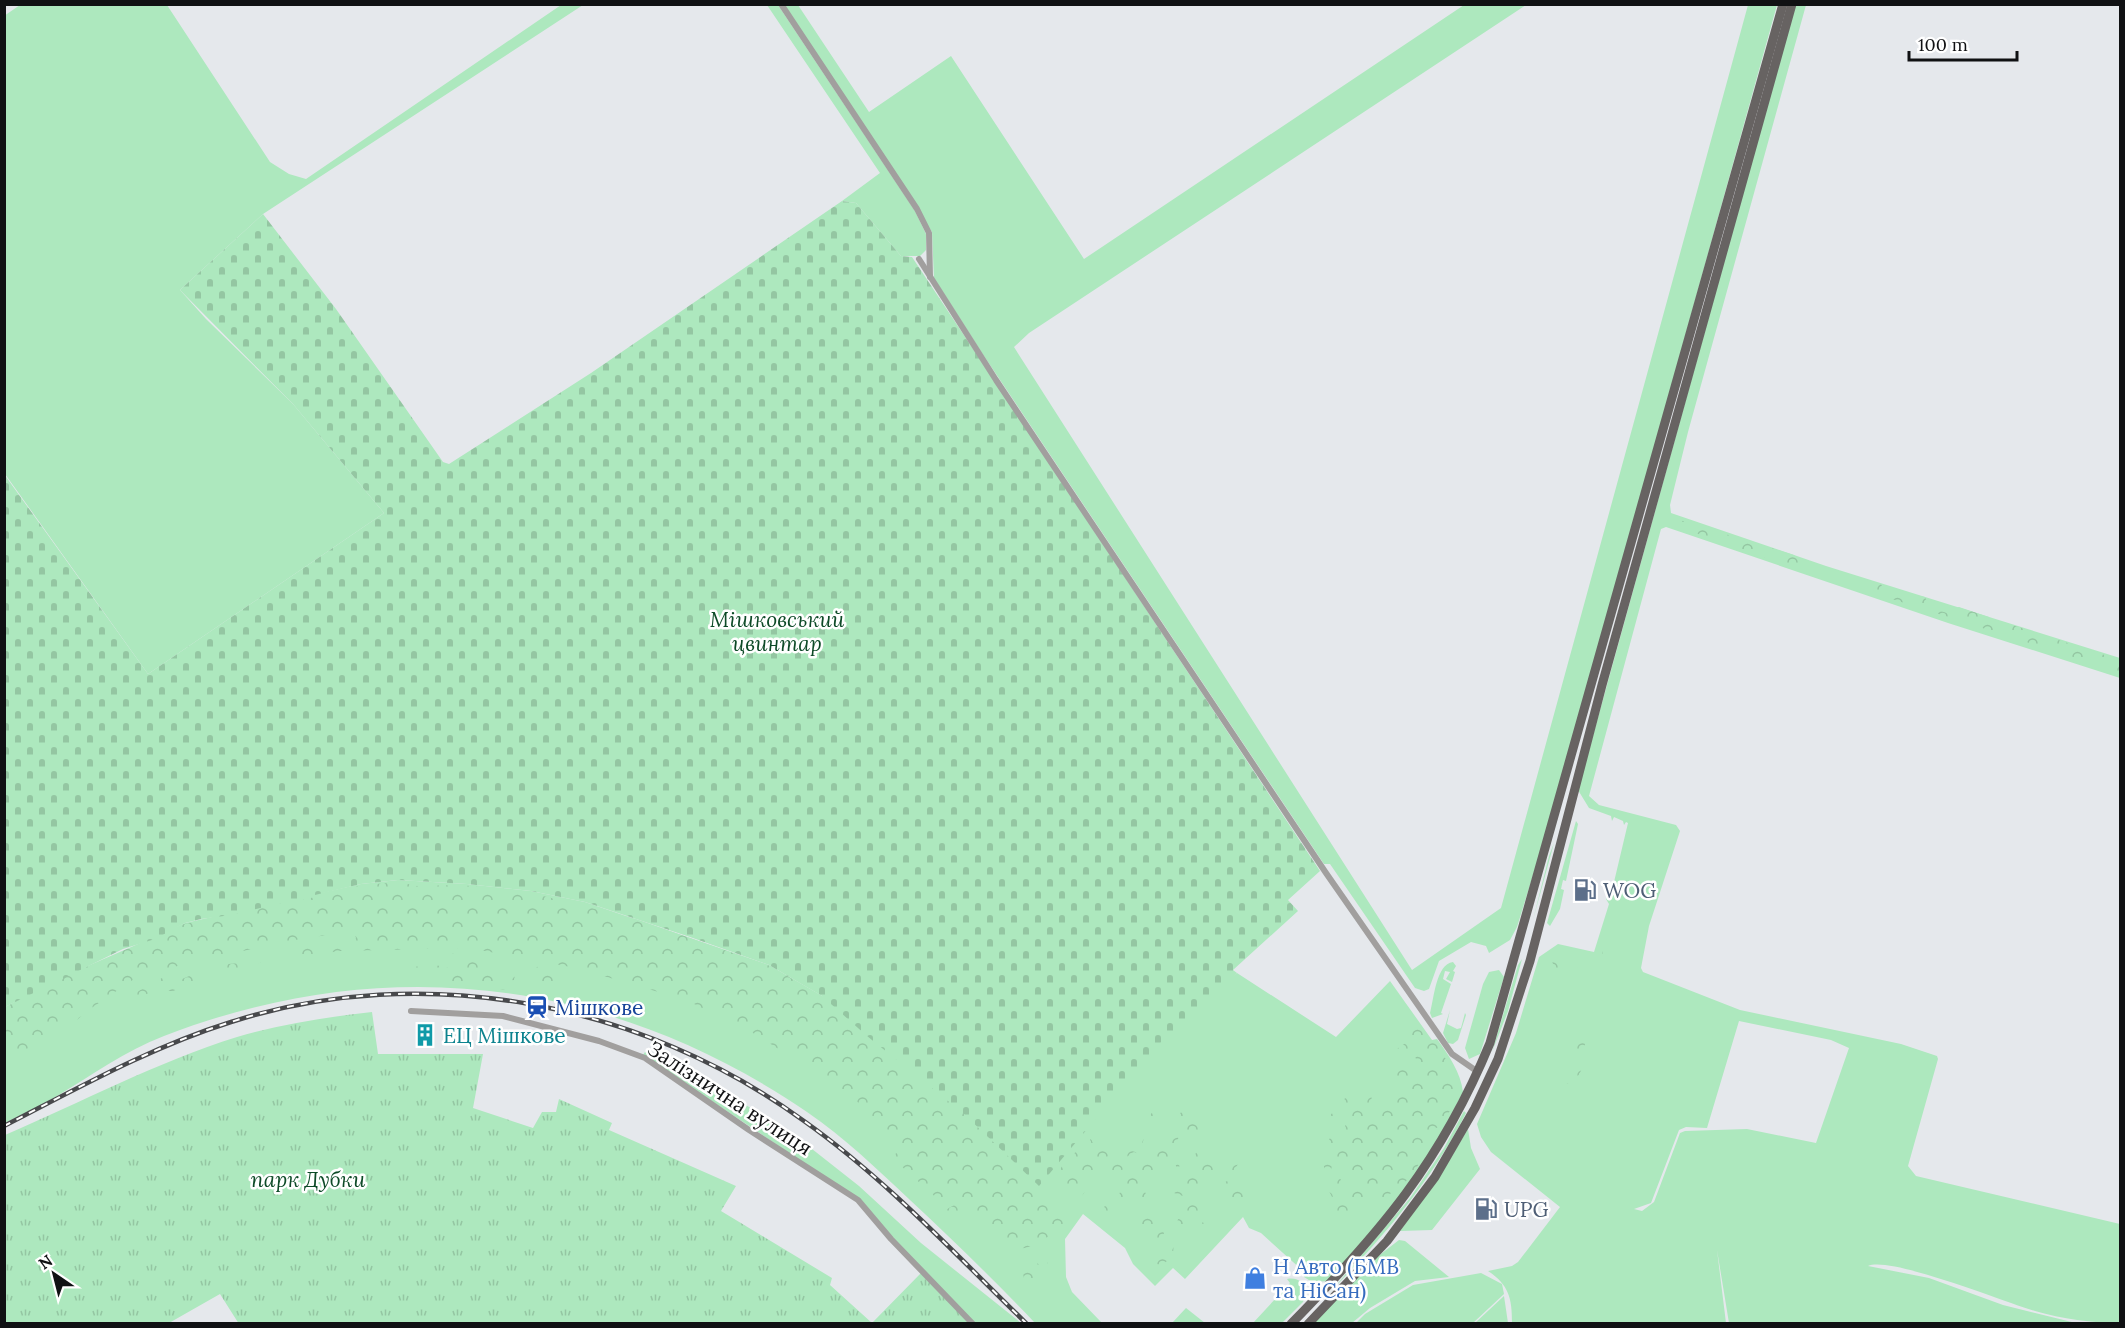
<svg xmlns="http://www.w3.org/2000/svg" width="2125" height="1328" font-family="Lora,serif">
	<style>
		.grass { fill: #ade8be; fill-rule: evenodd }
		.forest { fill: url(#forest-crowns) }
		.cemetery { fill: url(#cemetery-stones) }
		.park { fill: url(#park-tufts) }
		.lines { fill: none; stroke-linecap: round; stroke-linejoin: round }
		.minor { stroke: #a19f9e; stroke-width: 6 }
		.primary { stroke: #676362; stroke-width: 9 }
		.rail-casing { stroke: #48494c; stroke-width: 4.5 }
		.rail { stroke: #fff; stroke-width: 2; stroke-dasharray: 7; stroke-linecap: butt }
		.labels { text-anchor: middle; dominant-baseline: central; stroke-width: 5; stroke-linejoin: round; paint-order: stroke }
		.park-label { font-size: 21px; font-style: italic; fill: #0d4a27; stroke: #fff }
		.service-label { font-size: 21px; fill: #4e5e75; stroke: #fff; text-anchor: start }
		.transit-label { font-size: 21px; fill: #164399; stroke: #fff; text-anchor: start }
		.culture-label { font-size: 21px; fill: #0d838f; stroke: #fff; text-anchor: start }
		.street-label { font-size: 21px; fill: #101113; stroke: #fff }
		.shop-label { font-size: 21px; fill: #366cbe; stroke: #fff; text-anchor: start }
	</style>
	<defs>
		<pattern id="forest-crowns" width="20" height="18" patternUnits="userSpaceOnUse" patternTransform="scale(1.5)"><rect width="20" height="18" fill="#ade8be"/><path d="M2 6a3 3 0 1 1 6 0M12 15a3 3 0 1 1 6 0" fill="none" stroke="#94c6a2"/></pattern>
		<pattern id="cemetery-stones" width="16" height="16" patternUnits="userSpaceOnUse" patternTransform="scale(1.5)"><rect width="16" height="16" fill="#ade8be"/><path d="M2 7V4a2 2 0 0 1 4 0v3zM10 15v-3a2 2 0 0 1 4 0v3z" fill="#94c6a2"/></pattern>
		<pattern id="park-tufts" width="24" height="20" patternUnits="userSpaceOnUse" patternTransform="scale(1.5)"><rect width="24" height="20" fill="#ade8be"/><path d="M3 7l-1-3M5 7V3M7 7l1-3M15 17l-1-3M17 17v-4M19 17l1-3" fill="none" stroke="#94c6a2"/></pattern>
	</defs>
	<rect width="100%" height="100%" fill="#e5e8ec"/>
	<g class="grass">
		<path d="M20,5H167L270,162L289,174L306,179L561,5H583L263,214L180,290L206,319L293,404L384,513L148,674L5,474L4,16Z"/>
		<path d="M767,5H778L915,211L926,234V250L920,256H901L856,203L842,201L880,173Z"/>
		<path d="M783,5H798L869,112L951,56L1084,259L1464,5H1526L1029,333L1014,347L1412,970L1501,908L1748,5H1777L1561,784L1517,927L1510,940L1489,953L1486,946L1471,942L1439,961L1429,989L1424,991L1415,988L1330,864H1324L982,353L934,278L932,232Z"/>
		<path d="M1795,5H1806L1688,432L1670,505L1671,513L1826,566L2120,658V678L1948,623L1666,527L1661,529L1589,796L1599,805L1676,825L1680,831L1649,926L1641,968L1643,972L1740,1010L1901,1044L1937,1056L1938,1059L1908,1166L1916,1176L2120,1224V1323C2092,1323 2062,1319 2035,1311C2004,1302 1891,1256 1868,1266L1929,1278L2003,1305L2076,1323H1729L1717,1250L1726,1323H1512C1512,1298 1509,1285 1488,1271L1512,1266L1518,1262L1560,1207L1491,1152L1481,1137L1477,1124L1516,1033L1539,957L1558,944L1594,952L1609,904L1606,899L1611,882H1614L1628,823L1626,822L1624,825L1623,821L1614,817L1612,821L1611,816L1589,808L1578,790ZM1739,1021L1831,1040L1849,1048L1816,1143L1747,1129L1685,1131L1680,1133L1654,1202L1642,1211L1634,1209L1651,1203L1679,1130L1686,1127L1707,1128Z"/>
		<path d="M1576,821L1578,824L1566,881L1563,880L1561,889L1564,890L1560,909L1550,926L1547,923Z"/>
		<path d="M1554,843L1533,920L1549,856Z"/>
		<path d="M398,880L467,884L531,891L585,902L769,965L822,996L1158,1044L1237,973L1336,1037L1390,981L1432,1040L1437,1039C1448,1054 1461,1073 1463,1092L1422,1171L1330,1281L1312,1282L1304,1277L1303,1271L1261,1233L1249,1228L1243,1217L1185,1279L1173,1268L1155,1286L1133,1264L1125,1248L1083,1214L1065,1239L1066,1277L1072,1292L1103,1324L1035,1323C995,1281 953,1240 910,1200C877,1169 844,1137 807,1112C611,978 386,950 164,1036C125,1051 92,1075 57,1096C40,1106 22,1114 5,1123V1007L185,923L361,884Z"/>
		<path d="M1522,959L1508,1011L1492,1052L1518,965Z"/>
		<path d="M1453,962L1456,966L1453,971L1455,972L1452,982L1446,979L1450,972L1445,971L1443,979L1451,984L1441,1013L1443,1014L1432,1018L1430,1013C1434,999 1436,964 1453,962Z"/>
		<path d="M1499,970L1504,977L1480,1054L1469,1059L1465,1048L1483,984L1489,972Z"/>
		<path d="M1450,1010L1447,1024L1457,1029L1461,1028L1465,1013L1466,1015L1458,1040L1453,1044L1448,1043L1443,1033Z"/>
		<path d="M645,1052L707,1081L793,1134L859,1186L921,1243L1021,1323H975L892,1238L864,1203L643,1055Z"/>
		<path d="M1464,1111L1466,1113C1432,1180 1385,1235 1333,1289L1410,1198L1444,1148Z"/>
		<path d="M1468,1129L1471,1148L1480,1169L1432,1230L1400,1231L1439,1177Z"/>
		<path d="M1399,1240L1405,1241L1449,1277L1415,1281L1370,1308L1352,1323L1313,1324L1377,1257Z"/>
		<path d="M1481,1273L1502,1284L1504,1294L1473,1323H1356L1365,1314L1413,1285Z"/>
		<path d="M1287,1279C1298,1277 1305,1283 1306,1294L1303,1302L1282,1323H1253L1290,1283Z"/>
		<path d="M1504,1296L1508,1323H1475Z"/>
		<path d="M1186,1308L1205,1323H1172Z"/>
	</g>
	<g class="forest">
		<path d="M1676,519L1794,555L1803,563L1798,569L1673,525V520Z"/>
		<path d="M1867,580L1881,584L1884,591L1910,598L1915,595L1925,597L1930,608L1954,615L1955,608L1959,607L1989,617V623L1996,627L2003,622L2120,660V672L1867,591Z"/>
		<path d="M401,882L415,886L461,885L531,893L636,919L770,966L820,995L848,1022L854,1036H867L964,1112L1060,1205L1066,1220C1058,1232 1030,1252 1016,1248L853,1098L757,1035L686,1000L576,968L469,948L340,951L298,957L293,955C311,940 338,950 356,938L354,933L346,932L282,942L169,968H154L143,973L87,1011L68,1028L15,1055L5,1052L4,1008L44,985L184,924L232,915L279,901H299L362,885Z"/>
		<circle cx="1611" cy="951" r="9"/>
		<path d="M1555,952L1574,960L1578,970L1569,974L1554,967L1550,955Z"/>
		<path d="M444,953L488,957L490,967L515,975L514,980L498,981L511,990L445,985L443,983L449,979L447,977L412,970L414,967L432,964L447,968L457,961L455,959L444,960L442,956Z"/>
		<path d="M266,956L268,959L246,969H226L173,991H156L134,998L135,993L162,978L182,979L216,965L253,962Z"/>
		<path d="M539,966L558,972L556,987L541,990L526,985L524,975Z"/>
		<path d="M1418,1023L1430,1039L1440,1046L1457,1085L1456,1099L1442,1126L1430,1130L1432,1138L1419,1164L1401,1188L1376,1201L1361,1200L1350,1210L1342,1224L1337,1225L1333,1215L1335,1203L1325,1183L1332,1177L1338,1176L1344,1184H1349L1356,1177L1355,1173L1342,1172L1336,1165L1332,1166L1330,1173L1324,1170V1149L1331,1136H1341L1346,1132L1344,1117H1338L1332,1124L1327,1122V1119L1347,1096L1363,1101L1369,1088L1372,1091L1371,1106L1387,1109L1392,1098L1390,1091L1402,1085L1398,1079L1388,1074L1387,1069L1393,1066L1411,1069L1417,1064L1415,1055L1402,1058L1395,1054L1397,1049L1407,1042V1028Z"/>
		<path d="M1580,1041L1585,1043C1584,1061 1585,1071 1571,1084H1565C1566,1067 1588,1069 1572,1044Z"/>
		<path d="M1154,1111L1159,1112C1162,1126 1152,1131 1144,1138L1139,1154L1134,1152C1122,1157 1124,1168 1121,1177L1108,1180L1103,1172L1104,1169C1123,1159 1137,1126 1154,1111Z"/>
		<path d="M1185,1111L1201,1123L1204,1130C1195,1140 1190,1132 1180,1135L1169,1156L1142,1184L1147,1197C1134,1205 1113,1207 1107,1222L1095,1221V1217L1100,1214L1106,1204L1117,1201L1123,1183L1153,1155L1152,1149L1173,1128L1180,1113Z"/>
		<path d="M1091,1139L1094,1145L1084,1160L1068,1174L1066,1182L1102,1147L1109,1148L1111,1152L1093,1176L1096,1187L1085,1192L1077,1201L1070,1199L1072,1187L1064,1189L1052,1176L1044,1177L1050,1167L1055,1172H1059L1064,1162Z"/>
		<path d="M1202,1150L1221,1165L1237,1153L1244,1156L1236,1167L1248,1176L1246,1184L1241,1189L1246,1197L1235,1209L1230,1205L1233,1186L1228,1187L1218,1196L1214,1192L1224,1182L1232,1180L1231,1173L1216,1180L1209,1179L1198,1192L1186,1197L1174,1193L1178,1183L1175,1158L1179,1162L1180,1175H1184L1188,1172L1187,1163L1197,1152Z"/>
		<path d="M899,1151C908,1157 947,1194 947,1202H941L899,1164L894,1155Z"/>
		<path d="M1203,1198L1205,1200L1203,1214L1191,1217L1185,1225L1203,1222L1205,1228L1201,1232L1190,1231L1182,1238L1172,1233C1173,1222 1192,1200 1203,1198Z"/>
		<path d="M956,1204L967,1210L969,1215L956,1211L948,1220L942,1212Z"/>
		<path d="M1153,1215C1160,1219 1165,1230 1164,1238L1173,1244C1175,1255 1170,1259 1162,1265L1156,1264L1153,1259L1163,1255L1164,1249L1157,1246L1156,1241L1145,1235L1139,1226L1140,1221Z"/>
		<path d="M1056,1234L1057,1241L1047,1249H1040L1039,1245Z"/>
		<path d="M1058,1251L1061,1255L1058,1268L1050,1274L1047,1260Z"/>
		<path d="M1032,1259L1042,1267L1044,1284L1034,1285L1024,1278L1021,1266Z"/>
	</g>
	<path class="cemetery" d="M842,201L856,203L901,256L912,257L1320,871L1288,900L1298,911L1233,970L1237,973L1224,989L1159,1044L1039,1186L963,1113L867,1036L822,996L769,965L690,937L585,902L531,891L467,884L398,880L361,884L231,915L201,919L185,923L155,939L123,949L5,1007L4,474L148,674L384,513L293,404L180,290L263,214L336,309L443,462L449,464L591,373Z"/>
	<path class="park" d="M372,1012L378,1054H483L473,1108L533,1128L542,1112H556L559,1099L612,1123L609,1130L736,1186L721,1211L832,1278L830,1285L872,1323L921,1273L969,1323L239,1324L220,1294L169,1323L5,1324V1135C82,1102 157,1062 237,1037C281,1024 327,1017 372,1012Z"/>
	<g class="lines">
		<g class="minor">
			<path d="M781,4L917,209L929,233L930,277"/>
			<path d="M919,259L996,380L1326,873L1452,1054L1478,1072"/>
			<path d="M411,1011L503,1016L599,1041L645,1058L749,1130L858,1200L891,1239L973,1324"/>
		</g>
		<g class="primary">
			<path d="M1291,1324C1380,1233 1441,1162 1490,1043L1783,4"/>
			<path d="M1308,1324L1387,1241L1435,1177L1475,1108L1498,1059L1530,961L1602,685L1792,4"/>
		</g>
		<g class="rail-casing">
			<path id="rail" d="M4,1126C78,1088 151,1047 231,1022C424,960 642,1003 804,1121C886,1179 955,1254 1027,1324"/>
		</g>
		<use href="#rail" class="rail"/>
	</g>
	<defs>
		<g id="fuel-bare" transform="scale(1.8)"><path d="M-5.5-6h7V0h2V4h1.3V-2.5L3-4.5l.8-.8L6-3V5H2.5V1h-1V6h-7ZM-4.2-4.7v3.2H.2V-4.7Z" fill="#5c6f8a" stroke="#fff" stroke-width="2.5" paint-order="stroke"/></g>
		<g id="station-bare" transform="scale(1.8)"><path d="M-3-6H3Q5-6 5-4V2Q5 4 3 4L4.5 6H3L1.5 4h-3L-3 6H-4.5L-3 4Q-5 4-5 2V-4Q-5-6-3-6ZM-3.5-4v3h7v-3ZM-3.5 1v1.5H-2V1ZM2 1v1.5H3.5V1Z" fill="#1a4fb4" stroke="#fff" stroke-width="2.5" paint-order="stroke"/></g>
		<g id="building-bare" transform="scale(1.8)"><path d="M-4-6H4V6H1V3H-1V6H-4ZM-2.5-4.3h1.7v1.8h-1.7ZM.8-4.3h1.7v1.8H.8ZM-2.5-1h1.7V.8h-1.7ZM.8-1h1.7V.8H.8Z" fill="#0f9aa8" stroke="#fff" stroke-width="2.5" paint-order="stroke"/></g>
		<g id="shop-bare" transform="scale(1.8)"><path d="M-5-2.5h2.3a2.7 3.5 0 0 1 5.4 0H5L5.5 6h-11ZM-1.5-2.5h3a1.5 2.3 0 0 0-3 0Z" fill="#3f7fe0" stroke="#fff" stroke-width="2.5" paint-order="stroke"/></g>
	</defs>
	<g fill-rule="evenodd">
		<use href="#fuel-bare" x="1585" y="890"/>
		<use href="#station-bare" x="537" y="1007"/>
		<use href="#building-bare" x="425" y="1035"/>
		<use href="#fuel-bare" x="1486" y="1209"/>
		<use href="#shop-bare" x="1255" y="1278"/>
	</g>
	<g class="labels">
		<g class="park-label">
			<text x="777" y="619">Мішковський<tspan x="777" dy="24">цвинтар</tspan></text>
			<text x="308" y="1179">парк Дубки</text>
		</g>
		<g class="service-label">
			<text x="1603" y="890">WOG</text>
			<text x="1504" y="1209">UPG</text>
		</g>
		<g class="transit-label">
			<text x="555" y="1007">Мішкове</text>
		</g>
		<g class="culture-label">
			<text x="443" y="1035">ЕЦ Мішкове</text>
		</g>
		<g class="street-label">
			<text transform="translate(730 1098) rotate(33)">Залізнична вулиця</text>
		</g>
		<g class="shop-label">
			<text x="1273" y="1266">Н Авто (БМВ<tspan x="1273" dy="24">та НіСан)</tspan></text>
		</g>
	</g>
	<rect width="2125" height="1328" fill="none" stroke="#101113" stroke-width="12"/>
	<g transform="translate(54 1274) rotate(325)" stroke="#ffffff" stroke-width="4.5" paint-order="stroke">
	<path d="M0-4.5L10 22L0 15L-10 22Z" fill="#101113"/>
	<text y="-9" font-size="16" font-weight="bold" text-anchor="middle" fill="#101113">N</text>
	</g>
	<path d="M1909 51v9h108v-9" fill="none" stroke="#101113" stroke-width="3"/>
	<text x="1918" y="51" font-size="18" fill="#101113" stroke="#ffffff" stroke-width="4.5" paint-order="stroke">100 m</text>
</svg>
